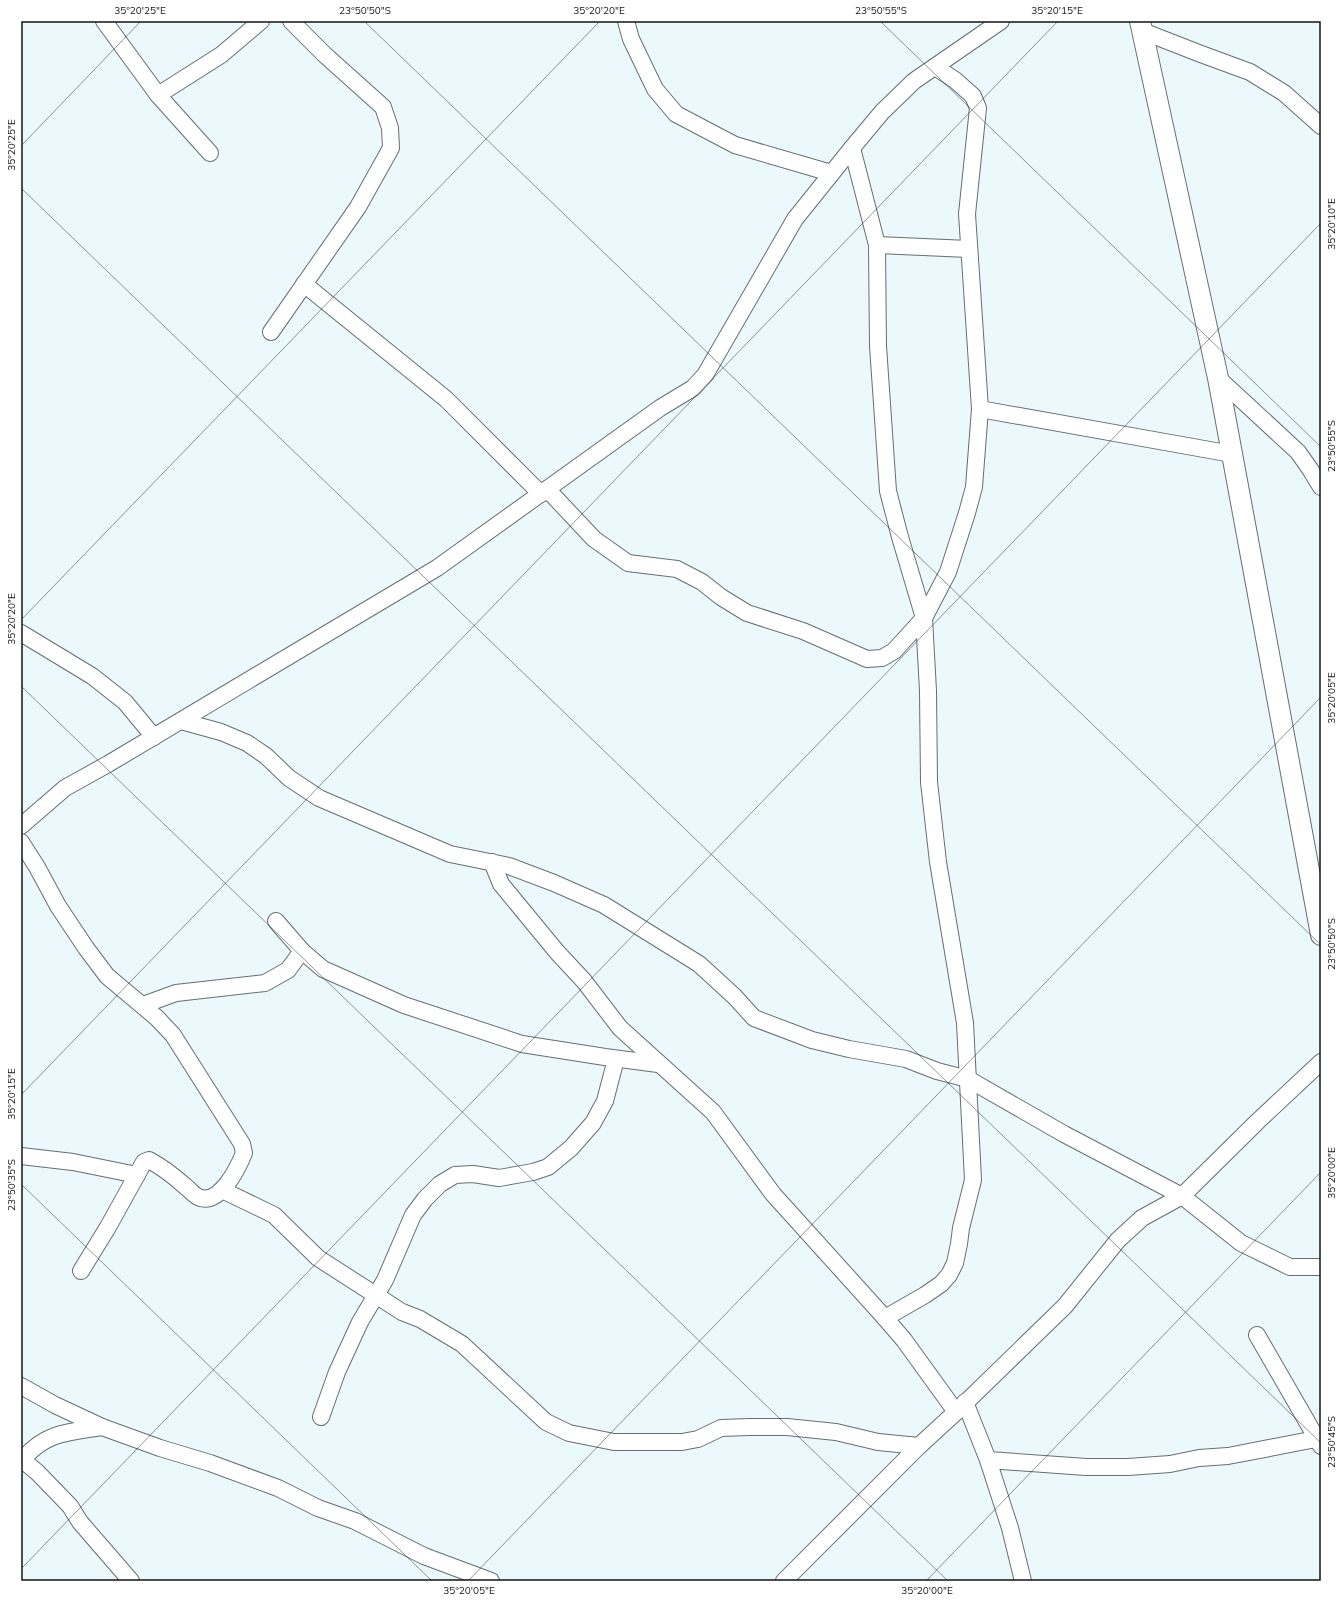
<svg xmlns="http://www.w3.org/2000/svg" width="1342" height="1602" font-family="Mulish,sans-serif">
	<style>
		.lines { fill: none; stroke-linecap: round; stroke-linejoin: round }
		.minor-casing { stroke: #646f72; stroke-width: 18 }
		.tertiary-casing { stroke: #646f72; stroke-width: 22 }
		.minor { stroke: #fff; stroke-width: 16 }
		.tertiary { stroke: #fff; stroke-width: 20 }
		.ticks { fill: none; stroke: #111516; stroke-width: 1; stroke-opacity: 0.45 }
		.neatline { fill: none; stroke: #111516; stroke-width: 1.5 }
		.ticks-label { font-size: 10px; text-anchor: middle; fill: #111516 }
	</style>
	<rect width="100%" height="100%" fill="#ebf8fc"/>
	<g class="lines">
		<g class="minor-casing">
			<g id="minor">
				<path d="M104,21L158,95L210,153"/>
				<path d="M626,21L631,39L655,89L676,114L735,145L831,173"/>
				<path d="M1142,31L1201,54L1250,72L1284,93L1321,126"/>
				<path d="M158,95L221,55L261,21"/>
				<path d="M852,148L877,245L878,346L888,491L900,537L924,618L928,691L929,782L938,862L965,1023L973,1180L961,1228L959,1244L955,1263L949,1275L941,1284L925,1295L885,1318"/>
				<path d="M877,245L969,249"/>
				<path d="M304,284L446,399L541,494"/>
				<path d="M271,332L358,207L391,148L390,128L383,107L325,55L291,21"/>
				<path d="M1218,378L1298,452L1310,469L1321,487"/>
				<path d="M980,409L1232,454"/>
				<path d="M547,489L594,539L628,563L677,569L702,582L721,597L747,613L803,631L867,659L882,658L894,651L924,618L948,572L967,513L974,487L980,409L967,214L978,108L973,96L955,80L935,67"/>
				<path d="M21,633L92,676L125,702L154,737"/>
				<path d="M181,721L221,732L247,743L266,756L289,778L319,798L450,854L509,866L554,883L604,905L699,964L735,997L754,1018L812,1040L849,1049L906,1059L937,1071L968,1079L1064,1134L1182,1196L1241,1243L1290,1267H1321"/>
				<path d="M21,826L65,788L108,764L437,568L660,408L693,388L705,375L795,219L852,148L882,112L914,81L1001,21"/>
				<path d="M21,842L37,867L58,906L86,948L107,976L157,1018L173,1035L242,1144L244,1153C238,1168 219,1207 198,1197C194,1195 190,1190 186,1187C175,1177 162,1167 149,1160L144,1162L108,1227L81,1271"/>
				<path d="M492,862L501,884L557,952L584,981L620,1028L713,1112L773,1194L885,1318L904,1340L956,1412"/>
				<path d="M276,921L302,951L323,969L404,1005L522,1044L605,1057L658,1064"/>
				<path d="M143,1005L176,993L265,983L288,970L302,951"/>
				<path d="M21,1156L73,1162L137,1175"/>
				<path d="M222,1190L274,1215L318,1258L402,1312L420,1319L462,1344L546,1422L569,1433L614,1442H682L698,1439L721,1428L749,1427H787L836,1432L878,1442L919,1446"/>
				<path d="M1257,1335L1321,1446"/>
				<path d="M21,1386L55,1405L102,1427L160,1448L210,1463L278,1488L318,1508L355,1521L424,1556L491,1581"/>
				<path d="M965,1402L988,1460L1010,1528L1023,1581"/>
				<path d="M321,1417L337,1372L360,1322L385,1280L413,1215L425,1199L440,1184L455,1175L473,1174L499,1178L533,1172L548,1167L571,1148L593,1123L605,1101L616,1059"/>
				<path d="M102,1427C70,1432 46,1432 24,1458L26,1463L37,1472L70,1506L80,1522L131,1581"/>
				<path d="M988,1460L1086,1467H1128L1170,1464L1199,1458L1228,1456L1321,1438"/>
				<path d="M784,1581L919,1446L956,1412L1065,1306L1118,1240L1142,1218L1182,1196L1258,1121L1321,1062"/>
			</g>
		</g>
		<g class="tertiary-casing">
			<path id="tertiary" d="M1140,21L1218,378L1321,935"/>
		</g>
		<use href="#minor" class="minor"/>
		<use href="#tertiary" class="tertiary"/>
	</g>
	<path class="ticks" d="M364,21L1321,945M880,21L1321,447M21,146L141,21M21,188L1321,1443M21,620L600,21M21,686L948,1581M21,1095L1058,21M21,1184L432,1581M21,1569L1321,223M468,1581L1321,697M926,1581L1321,1172"/>
	<rect width="1342" height="1602" fill="none" stroke="#ffffff" stroke-width="44"/>
	<rect x="22" y="22" width="1298" height="1558" class="neatline"/>
	<g class="ticks-label">
		<text x="140" y="14">35°20'25"E</text>
		<text x="365" y="14">23°50'50"S</text>
		<text x="599" y="14">35°20'20"E</text>
		<text x="881" y="14">23°50'55"S</text>
		<text x="1057" y="14">35°20'15"E</text>
		<text transform="translate(11 145) rotate(-90)" y="4">35°20'25"E</text>
		<text transform="translate(1331 224) rotate(-90)" y="4">35°20'10"E</text>
		<text transform="translate(1331 446) rotate(-90)" y="4">23°50'55"S</text>
		<text transform="translate(11 619) rotate(-90)" y="4">35°20'20"E</text>
		<text transform="translate(1331 698) rotate(-90)" y="4">35°20'05"E</text>
		<text transform="translate(1331 944) rotate(-90)" y="4">23°50'50"S</text>
		<text transform="translate(11 1094) rotate(-90)" y="4">35°20'15"E</text>
		<text transform="translate(1331 1173) rotate(-90)" y="4">35°20'00"E</text>
		<text transform="translate(11 1185) rotate(-90)" y="4">23°50'35"S</text>
		<text transform="translate(1331 1442) rotate(-90)" y="4">23°50'45"S</text>
		<text x="469" y="1594">35°20'05"E</text>
		<text x="927" y="1594">35°20'00"E</text>
	</g>
</svg>
